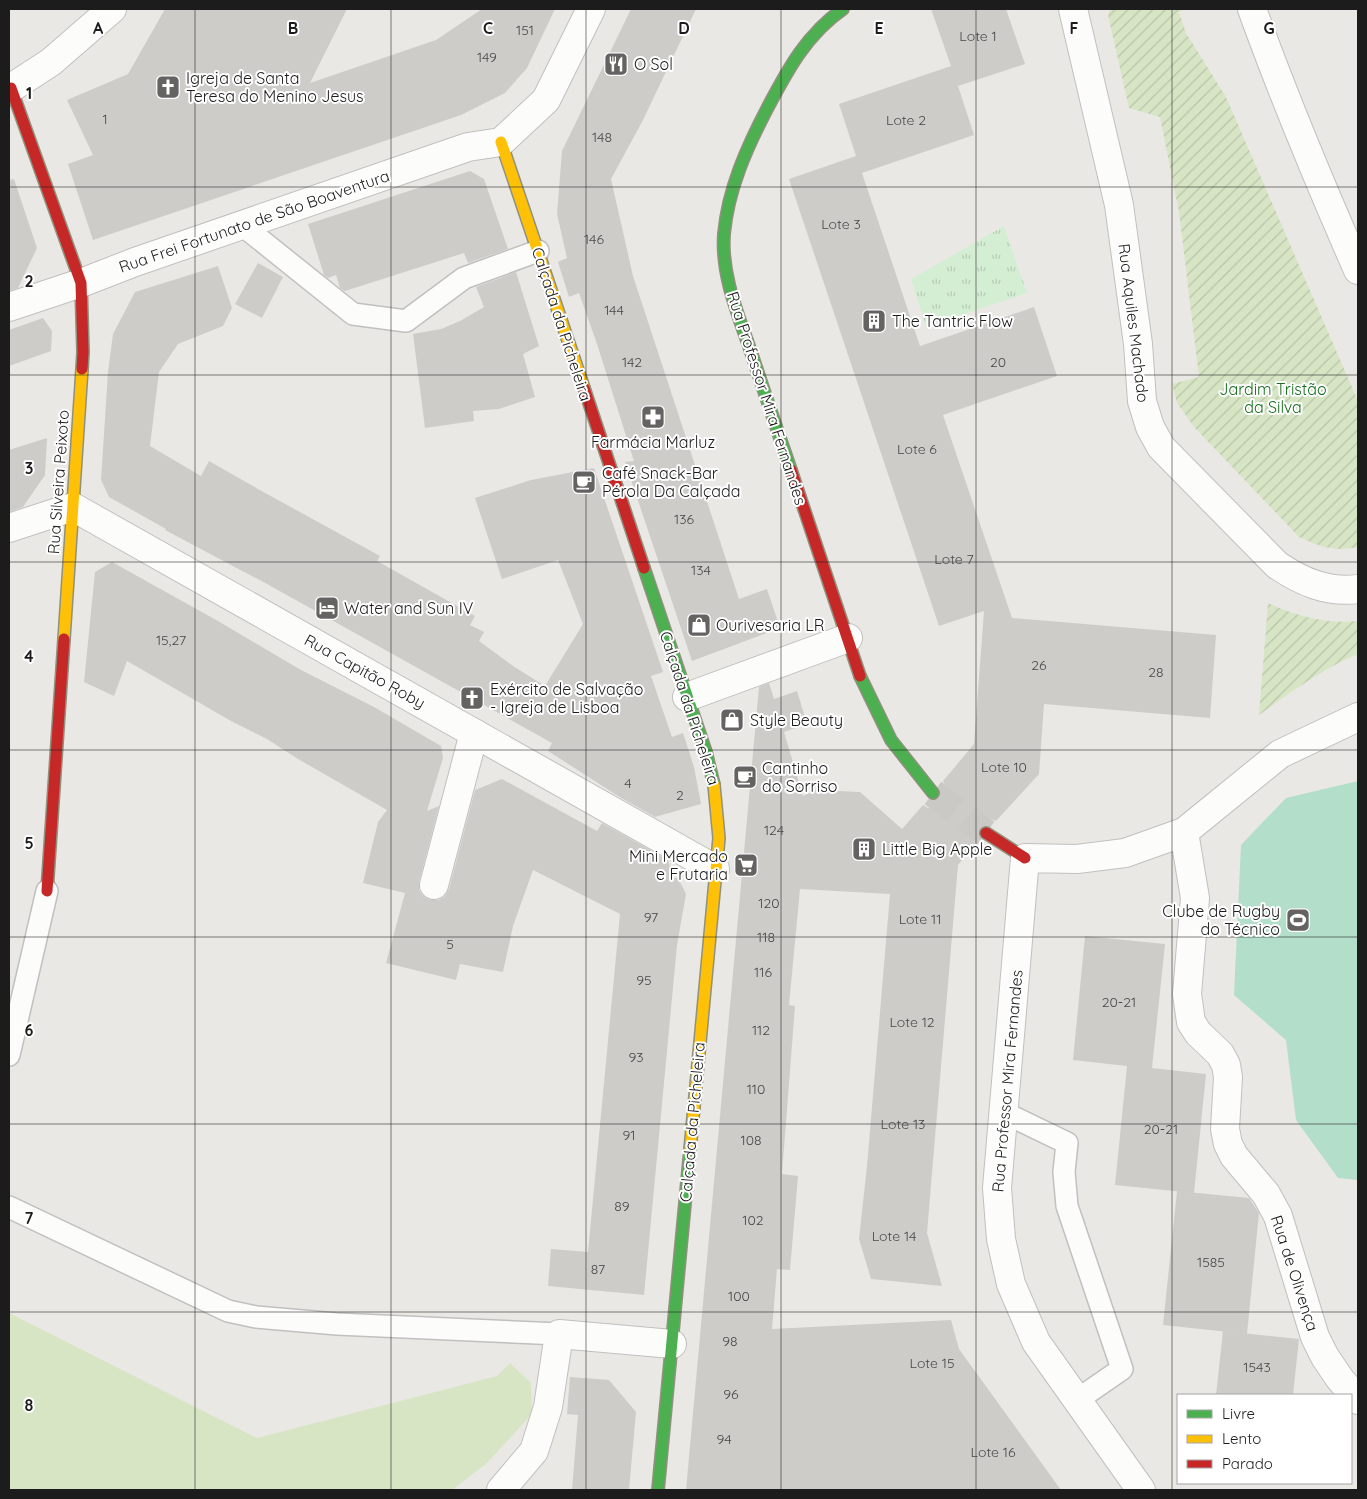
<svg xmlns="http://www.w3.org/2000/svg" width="1367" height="1499" font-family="Quicksand,sans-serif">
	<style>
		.grass { fill: #d7e5c5 }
		.park { fill: url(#park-tufts) }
		.garden { fill: url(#garden-furrows) }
		.pitch { fill: #b3deca }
		.building { fill: #ceccc9 }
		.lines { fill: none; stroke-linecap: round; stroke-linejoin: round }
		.secondary-tunnel { stroke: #cbc9c6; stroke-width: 28; stroke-dasharray: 28 14; stroke-linecap: butt }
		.lane-casing { stroke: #c1c0bf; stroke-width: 24 }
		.street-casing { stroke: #c1c0bf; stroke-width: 30 }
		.fast-casing { stroke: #90917e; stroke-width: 14 }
		.slow-casing { stroke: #90917e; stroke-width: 14 }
		.jam-casing { stroke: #90917e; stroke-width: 14 }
		.lane { stroke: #fcfcfb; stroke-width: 21 }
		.street { stroke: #fcfcfb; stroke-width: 28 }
		.fast { stroke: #4caf50; stroke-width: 11 }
		.slow { stroke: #ffc107; stroke-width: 11 }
		.jam { stroke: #c62828; stroke-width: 11 }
		.grid { fill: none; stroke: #1c1c1c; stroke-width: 1; stroke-opacity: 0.55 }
		.labels { text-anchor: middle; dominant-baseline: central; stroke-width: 4; stroke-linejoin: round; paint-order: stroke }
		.number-label { font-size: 14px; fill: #484847 }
		.poi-label { font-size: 16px; fill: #1c1c1c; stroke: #fff; text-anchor: start }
		.street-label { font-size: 16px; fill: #1c1c1c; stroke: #fff }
		.park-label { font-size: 16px; fill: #156e1b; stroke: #fff }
		.grid-label { font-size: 16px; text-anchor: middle; font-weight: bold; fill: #1c1c1c; stroke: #fff; stroke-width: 4; stroke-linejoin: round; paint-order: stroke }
	</style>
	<defs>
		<pattern id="park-tufts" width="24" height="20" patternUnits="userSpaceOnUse" patternTransform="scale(1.25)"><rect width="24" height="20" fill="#d4eed3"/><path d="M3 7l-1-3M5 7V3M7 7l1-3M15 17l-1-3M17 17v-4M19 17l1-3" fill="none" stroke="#b5ccb5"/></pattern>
		<pattern id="garden-furrows" width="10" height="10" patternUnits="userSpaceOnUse" patternTransform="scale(1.25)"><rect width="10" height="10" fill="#d7e5c5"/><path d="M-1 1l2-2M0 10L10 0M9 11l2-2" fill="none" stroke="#b8c4a9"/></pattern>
	</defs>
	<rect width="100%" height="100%" fill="#eae8e4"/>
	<path class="grass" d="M9,1313L257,1438L497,1376L510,1363L531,1383L532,1414L487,1463L452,1490H9Z"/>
	<path class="park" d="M1004,226L1027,293L926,327L911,279Z"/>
	<g class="garden">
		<path d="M1110,9H1185L1179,12L1186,33L1226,97L1358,401V547C1334,552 1321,547 1299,537L1194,427L1177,403L1172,384L1199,377L1179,212L1160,117L1129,108L1108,15Z"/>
		<path d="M1268,603C1296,616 1327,624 1358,621V654C1322,669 1291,692 1259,715Z"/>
	</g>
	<path class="pitch" d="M1358,781V1180L1338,1178L1296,1120L1286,1040L1234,995L1241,845L1286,798Z"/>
	<g class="building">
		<path d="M165,9H347L310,83L436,40L482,9H555L527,68L505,93L461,115L93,240L68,164L93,155L67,100L128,74Z"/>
		<path d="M631,9H696L642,122L611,179L633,276L739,599L767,589L780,628L692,661L625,462L634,461L597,344L579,293L569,297L558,262L567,258L557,214L562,151Z"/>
		<path d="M931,9H1006L1025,64L958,86L974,135L862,173L920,346L1034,307L1057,376L943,415L1012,618L1216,635L1210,718L1044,704L1039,774L996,821L986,817L978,819L973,825L970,833L972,840L976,844L958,865L927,1233L942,1286L871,1279L859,1239L867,1166L890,894L800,889L789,1005L795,1006L782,1174L798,1176L790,1270L777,1269L772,1329L951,1320L959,1349L1061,1490H686L759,687L769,683L774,699L797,691L807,724L784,732L803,796L815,790L860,792L902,829L923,805L928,808H935L943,805L948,798V791L943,781L974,744L984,611L939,626L789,179L856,156L839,104L951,66Z"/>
		<path d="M470,171L484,179L508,249L468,263L464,253L345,291L340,288L336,275L328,278L324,275L308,224Z"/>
		<path d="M14,179L37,248L18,288L9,291V180Z"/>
		<path d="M258,263L283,277L262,318L235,304Z"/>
		<path d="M218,266L232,308L223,326L178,344L159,372L150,446L201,476L209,461L258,489L380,556L377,561L475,616L470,625L484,632L479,641L513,666L545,686L583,624L558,560L502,579L475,498L531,480L594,468L663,672L651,676L672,737L683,733L694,767L701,804L655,817L618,796L548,751L552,743L267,584L165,530L166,529L109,497L101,480L108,372L113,334L135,292Z"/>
		<path d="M516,272L539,346L523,354L535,397L499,409L473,411L474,421L425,428L413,334L441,329L460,321L484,307L476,287Z"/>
		<path d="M43,318L52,331L51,351L9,366V330Z"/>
		<path d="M47,438L45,475L23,507L9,512V450Z"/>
		<path d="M112,562L218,621L301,670L374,707L441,746L443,758L427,811L439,806L419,882V890L423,896L430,900H439L445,896L449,889L475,790L502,779L597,831L602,823L668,860L674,878H678L686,894L677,945L644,1295L548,1286L551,1249L588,1252L620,914L533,870L513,926L503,972L460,964L456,980L386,963L405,893L363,883L378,822L387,810L298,759L267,739L231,721L127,661L114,696L84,682L95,572Z"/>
		<path d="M1085,936L1165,944L1152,1068L1206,1074L1194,1193L1115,1185L1127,1066L1073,1060Z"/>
		<path d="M1177,1191L1249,1198L1259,1213L1247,1334L1163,1325Z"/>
		<path d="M1223,1331L1299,1339L1293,1395H1216Z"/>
		<path d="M570,1377L609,1380L636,1412L629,1490H572L578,1415L567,1414Z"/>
	</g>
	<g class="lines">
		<path class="secondary-tunnel" d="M933,793L986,833"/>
		<g class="lane-casing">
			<g id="lane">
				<path d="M242,225L353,314L406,321L464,278L538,251"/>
				<path d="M9,1055L47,891"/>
				<path d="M1003,1112L1067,1143L1064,1172L1067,1206L1122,1369L1077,1400"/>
				<path d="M9,1207L228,1311L256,1317L337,1324L559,1334"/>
			</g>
		</g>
		<g class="street-casing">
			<g id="street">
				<path d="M1073,9L1119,205L1138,344L1142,401L1150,427L1161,447L1277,565C1302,582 1328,593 1358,589"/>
				<path d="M1252,9C1284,97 1320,184 1358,270"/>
				<path d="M11,88L51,62L112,9"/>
				<path d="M9,307L81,283L135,262L468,147L501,142L546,100L591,9"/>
				<path d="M9,528L73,507L715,869"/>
				<path d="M687,697L848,638"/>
				<path d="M1184,832L1195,898L1187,994L1191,1022L1198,1033L1220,1054L1226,1065L1228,1077L1225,1129L1228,1144L1234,1156L1266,1194L1278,1216L1315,1337L1325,1357L1340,1379L1358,1400"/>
				<path d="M434,885L474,733"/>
				<path d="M501,1490L534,1451L548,1407L559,1334L672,1344"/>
				<path d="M1141,1490L1036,1342L1011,1284L1001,1239L997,1188L1025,858L1077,859L1125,853L1184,832L1280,754L1358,717"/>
			</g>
		</g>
		<g class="fast-casing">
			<g id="fast">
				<path d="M791,470C777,430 764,391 751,352C738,314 721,275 724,234C728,189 747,147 768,107C788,69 807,34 843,9"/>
				<path d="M644,568L706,752L714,785"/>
				<path d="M860,676L891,740L933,793"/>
				<path d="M658,1490L690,1150"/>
			</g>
		</g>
		<g class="slow-casing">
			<g id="slow">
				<path d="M501,142L584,388"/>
				<path d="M64,639L82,369"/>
				<path d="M690,1150L719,838L714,785"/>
			</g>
		</g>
		<g class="jam-casing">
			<g id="jam">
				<path d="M9,89L11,88L81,283L83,352L82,369"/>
				<path d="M584,388L644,568"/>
				<path d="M791,470L860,676"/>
				<path d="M986,833L1025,858"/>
				<path d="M47,891L64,639"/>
			</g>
		</g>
		<use href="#lane" class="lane"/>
		<use href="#street" class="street"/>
		<use href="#fast" class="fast"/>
		<use href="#slow" class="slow"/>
		<use href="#jam" class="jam"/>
	</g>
	<path class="grid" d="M195,9V1490M391,9V1490M586,9V1490M781,9V1490M976,9V1490M1172,9V1490M9,187H1358M9,375H1358M9,562H1358M9,750H1358M9,937H1358M9,1124H1358M9,1312H1358"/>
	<defs>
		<g id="restaurant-square" transform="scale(1.25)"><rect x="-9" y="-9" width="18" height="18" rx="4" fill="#646362" stroke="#fff"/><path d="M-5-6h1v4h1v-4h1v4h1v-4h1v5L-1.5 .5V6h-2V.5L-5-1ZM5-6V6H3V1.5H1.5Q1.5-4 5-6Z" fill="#fff"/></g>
		<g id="church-square" transform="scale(1.25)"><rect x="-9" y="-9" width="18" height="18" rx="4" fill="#646362" stroke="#fff"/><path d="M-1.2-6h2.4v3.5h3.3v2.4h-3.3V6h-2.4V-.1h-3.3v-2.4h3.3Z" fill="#fff"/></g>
		<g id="building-square" transform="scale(1.25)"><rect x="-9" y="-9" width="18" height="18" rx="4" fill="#646362" stroke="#fff"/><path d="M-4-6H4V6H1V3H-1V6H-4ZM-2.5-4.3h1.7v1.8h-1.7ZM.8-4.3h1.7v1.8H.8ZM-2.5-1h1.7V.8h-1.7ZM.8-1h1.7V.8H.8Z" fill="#fff"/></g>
		<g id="pharmacy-square" transform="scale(1.25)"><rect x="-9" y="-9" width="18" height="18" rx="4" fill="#646362" stroke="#fff"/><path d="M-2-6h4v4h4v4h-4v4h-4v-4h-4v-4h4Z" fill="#fff"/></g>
		<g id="cafe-square" transform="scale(1.25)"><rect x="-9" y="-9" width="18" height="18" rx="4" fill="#646362" stroke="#fff"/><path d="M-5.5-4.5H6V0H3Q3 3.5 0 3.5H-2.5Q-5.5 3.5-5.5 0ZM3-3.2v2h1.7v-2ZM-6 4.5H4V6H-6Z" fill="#fff"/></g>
		<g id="hotel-square" transform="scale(1.25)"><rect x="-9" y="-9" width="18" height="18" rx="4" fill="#646362" stroke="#fff"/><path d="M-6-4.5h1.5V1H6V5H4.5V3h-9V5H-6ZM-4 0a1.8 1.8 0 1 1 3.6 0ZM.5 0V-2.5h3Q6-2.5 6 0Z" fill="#fff"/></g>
		<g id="shop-square" transform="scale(1.25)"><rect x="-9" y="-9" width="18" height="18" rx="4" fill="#646362" stroke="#fff"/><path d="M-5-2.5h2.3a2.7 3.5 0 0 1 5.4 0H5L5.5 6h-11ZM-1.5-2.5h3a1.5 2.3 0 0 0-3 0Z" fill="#fff"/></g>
		<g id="supermarket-square" transform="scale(1.25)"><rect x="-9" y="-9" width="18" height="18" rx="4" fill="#646362" stroke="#fff"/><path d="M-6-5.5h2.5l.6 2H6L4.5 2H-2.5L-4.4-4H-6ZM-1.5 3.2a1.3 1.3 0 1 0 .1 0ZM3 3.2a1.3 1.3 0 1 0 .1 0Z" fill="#fff"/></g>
		<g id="stadium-square" transform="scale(1.25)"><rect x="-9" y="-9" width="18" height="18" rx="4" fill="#646362" stroke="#fff"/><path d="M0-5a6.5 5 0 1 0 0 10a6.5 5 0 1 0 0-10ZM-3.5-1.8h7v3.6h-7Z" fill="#fff"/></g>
	</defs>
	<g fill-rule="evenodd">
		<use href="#restaurant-square" x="616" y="64"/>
		<use href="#church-square" x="168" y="87"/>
		<use href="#building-square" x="874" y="321"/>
		<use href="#pharmacy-square" x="653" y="417"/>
		<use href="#cafe-square" x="584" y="482"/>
		<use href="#hotel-square" x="327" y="608"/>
		<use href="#shop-square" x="699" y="625"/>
		<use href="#church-square" x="472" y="698"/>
		<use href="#shop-square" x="732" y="720"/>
		<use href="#cafe-square" x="745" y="777"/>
		<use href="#building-square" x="864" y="849"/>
		<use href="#supermarket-square" x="746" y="865"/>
		<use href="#stadium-square" x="1298" y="920"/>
	</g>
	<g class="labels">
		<g class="number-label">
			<text x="525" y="30">151</text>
			<text x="978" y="36">Lote 1</text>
			<text x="487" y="57">149</text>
			<text x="105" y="119">1</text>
			<text x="906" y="120">Lote 2</text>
			<text x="602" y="137">148</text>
			<text x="841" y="224">Lote 3</text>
			<text x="594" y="239">146</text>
			<text x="614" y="310">144</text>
			<text x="632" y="362">142</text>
			<text x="998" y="362">20</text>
			<text x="917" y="449">Lote 6</text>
			<text x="684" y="519">136</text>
			<text x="954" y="559">Lote 7</text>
			<text x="701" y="570">134</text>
			<text x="171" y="640">15,27</text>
			<text x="1039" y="665">26</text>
			<text x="1156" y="672">28</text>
			<text x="1004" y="767">Lote 10</text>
			<text x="628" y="783">4</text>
			<text x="680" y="795">2</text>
			<text x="774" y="830">124</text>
			<text x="769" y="903">120</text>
			<text x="651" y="917">97</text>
			<text x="920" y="919">Lote 11</text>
			<text x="766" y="937">118</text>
			<text x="450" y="944">5</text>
			<text x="763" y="972">116</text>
			<text x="644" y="980">95</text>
			<text x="1119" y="1002">20-21</text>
			<text x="912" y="1022">Lote 12</text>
			<text x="761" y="1030">112</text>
			<text x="636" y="1057">93</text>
			<text x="756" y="1089">110</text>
			<text x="903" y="1124">Lote 13</text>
			<text x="1161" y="1129">20-21</text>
			<text x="629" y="1135">91</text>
			<text x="751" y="1140">108</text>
			<text x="622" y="1206">89</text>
			<text x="753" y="1220">102</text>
			<text x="894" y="1236">Lote 14</text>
			<text x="1211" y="1262">1585</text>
			<text x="598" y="1269">87</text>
			<text x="739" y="1296">100</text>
			<text x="730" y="1341">98</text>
			<text x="932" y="1363">Lote 15</text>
			<text x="1257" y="1367">1543</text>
			<text x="731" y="1394">96</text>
			<text x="724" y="1439">94</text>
			<text x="993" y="1452">Lote 16</text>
		</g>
		<g class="poi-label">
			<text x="634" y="64">O Sol</text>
			<text x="186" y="78">Igreja de Santa<tspan x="186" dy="18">Teresa do Menino Jesus</tspan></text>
			<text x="892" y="321">The Tantric Flow</text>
			<text x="653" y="442" text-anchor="middle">Farmácia Marluz</text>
			<text x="602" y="473">Café Snack-Bar<tspan x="602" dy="18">Pérola Da Calçada</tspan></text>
			<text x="344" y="608">Water and Sun IV</text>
			<text x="716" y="625">Ourivesaria LR</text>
			<text x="490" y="689">Exército de Salvação<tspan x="490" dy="18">- Igreja de Lisboa</tspan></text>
			<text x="750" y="720">Style Beauty</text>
			<text x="762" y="768">Cantinho<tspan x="762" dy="18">do Sorriso</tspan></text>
			<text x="882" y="849">Little Big Apple</text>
			<text x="728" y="856" text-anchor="end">Mini Mercado<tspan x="728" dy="18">e Frutaria</tspan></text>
			<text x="1280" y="911" text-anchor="end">Clube de Rugby<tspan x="1280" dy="18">do Técnico</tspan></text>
		</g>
		<g class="street-label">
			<text transform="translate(254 221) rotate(-19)">Rua Frei Fortunato de São Boaventura</text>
			<text transform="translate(1134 323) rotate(83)">Rua Aquiles Machado</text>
			<text transform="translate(562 324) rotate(72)">Calçada da Picheleira</text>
			<text transform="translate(767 398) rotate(72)">Rua Professor Mira Fernandes</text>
			<text transform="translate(58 482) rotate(-86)">Rua Silveira Peixoto</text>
			<text transform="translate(365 671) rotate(29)">Rua Capitão Roby</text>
			<text transform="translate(690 708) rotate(72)">Calçada da Picheleira</text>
			<text transform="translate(1007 1081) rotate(-85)">Rua Professor Mira Fernandes</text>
			<text transform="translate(692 1122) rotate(-85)">Calçada da Picheleira</text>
			<text transform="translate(1295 1273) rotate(72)">Rua de Olivença</text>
		</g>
		<g class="park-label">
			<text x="1273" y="389">Jardim Tristão<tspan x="1273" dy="18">da Silva</tspan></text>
		</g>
	</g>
	<g class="grid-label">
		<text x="98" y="34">A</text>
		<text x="293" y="34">B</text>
		<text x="488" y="34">C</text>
		<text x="684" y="34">D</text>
		<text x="879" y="34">E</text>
		<text x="1074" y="34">F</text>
		<text x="1269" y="34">G</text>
		<text x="29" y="99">1</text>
		<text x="29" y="287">2</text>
		<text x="29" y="474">3</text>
		<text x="29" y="662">4</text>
		<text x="29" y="849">5</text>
		<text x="29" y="1036">6</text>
		<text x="29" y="1224">7</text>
		<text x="29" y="1411">8</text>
	</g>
	<rect width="1367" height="1499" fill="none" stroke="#1c1c1c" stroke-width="20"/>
	<rect x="1177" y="1394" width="175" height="90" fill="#ffffff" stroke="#a4a4a4"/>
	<rect x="1187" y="1410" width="25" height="8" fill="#4caf50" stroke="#a4a4a4"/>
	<text x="1222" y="1419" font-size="15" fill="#1c1c1c">Livre</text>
	<rect x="1187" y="1435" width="25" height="8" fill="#ffc107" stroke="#a4a4a4"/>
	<text x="1222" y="1444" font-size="15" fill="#1c1c1c">Lento</text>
	<rect x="1187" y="1460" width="25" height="8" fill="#c62828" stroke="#a4a4a4"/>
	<text x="1222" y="1469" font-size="15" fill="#1c1c1c">Parado</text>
</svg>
